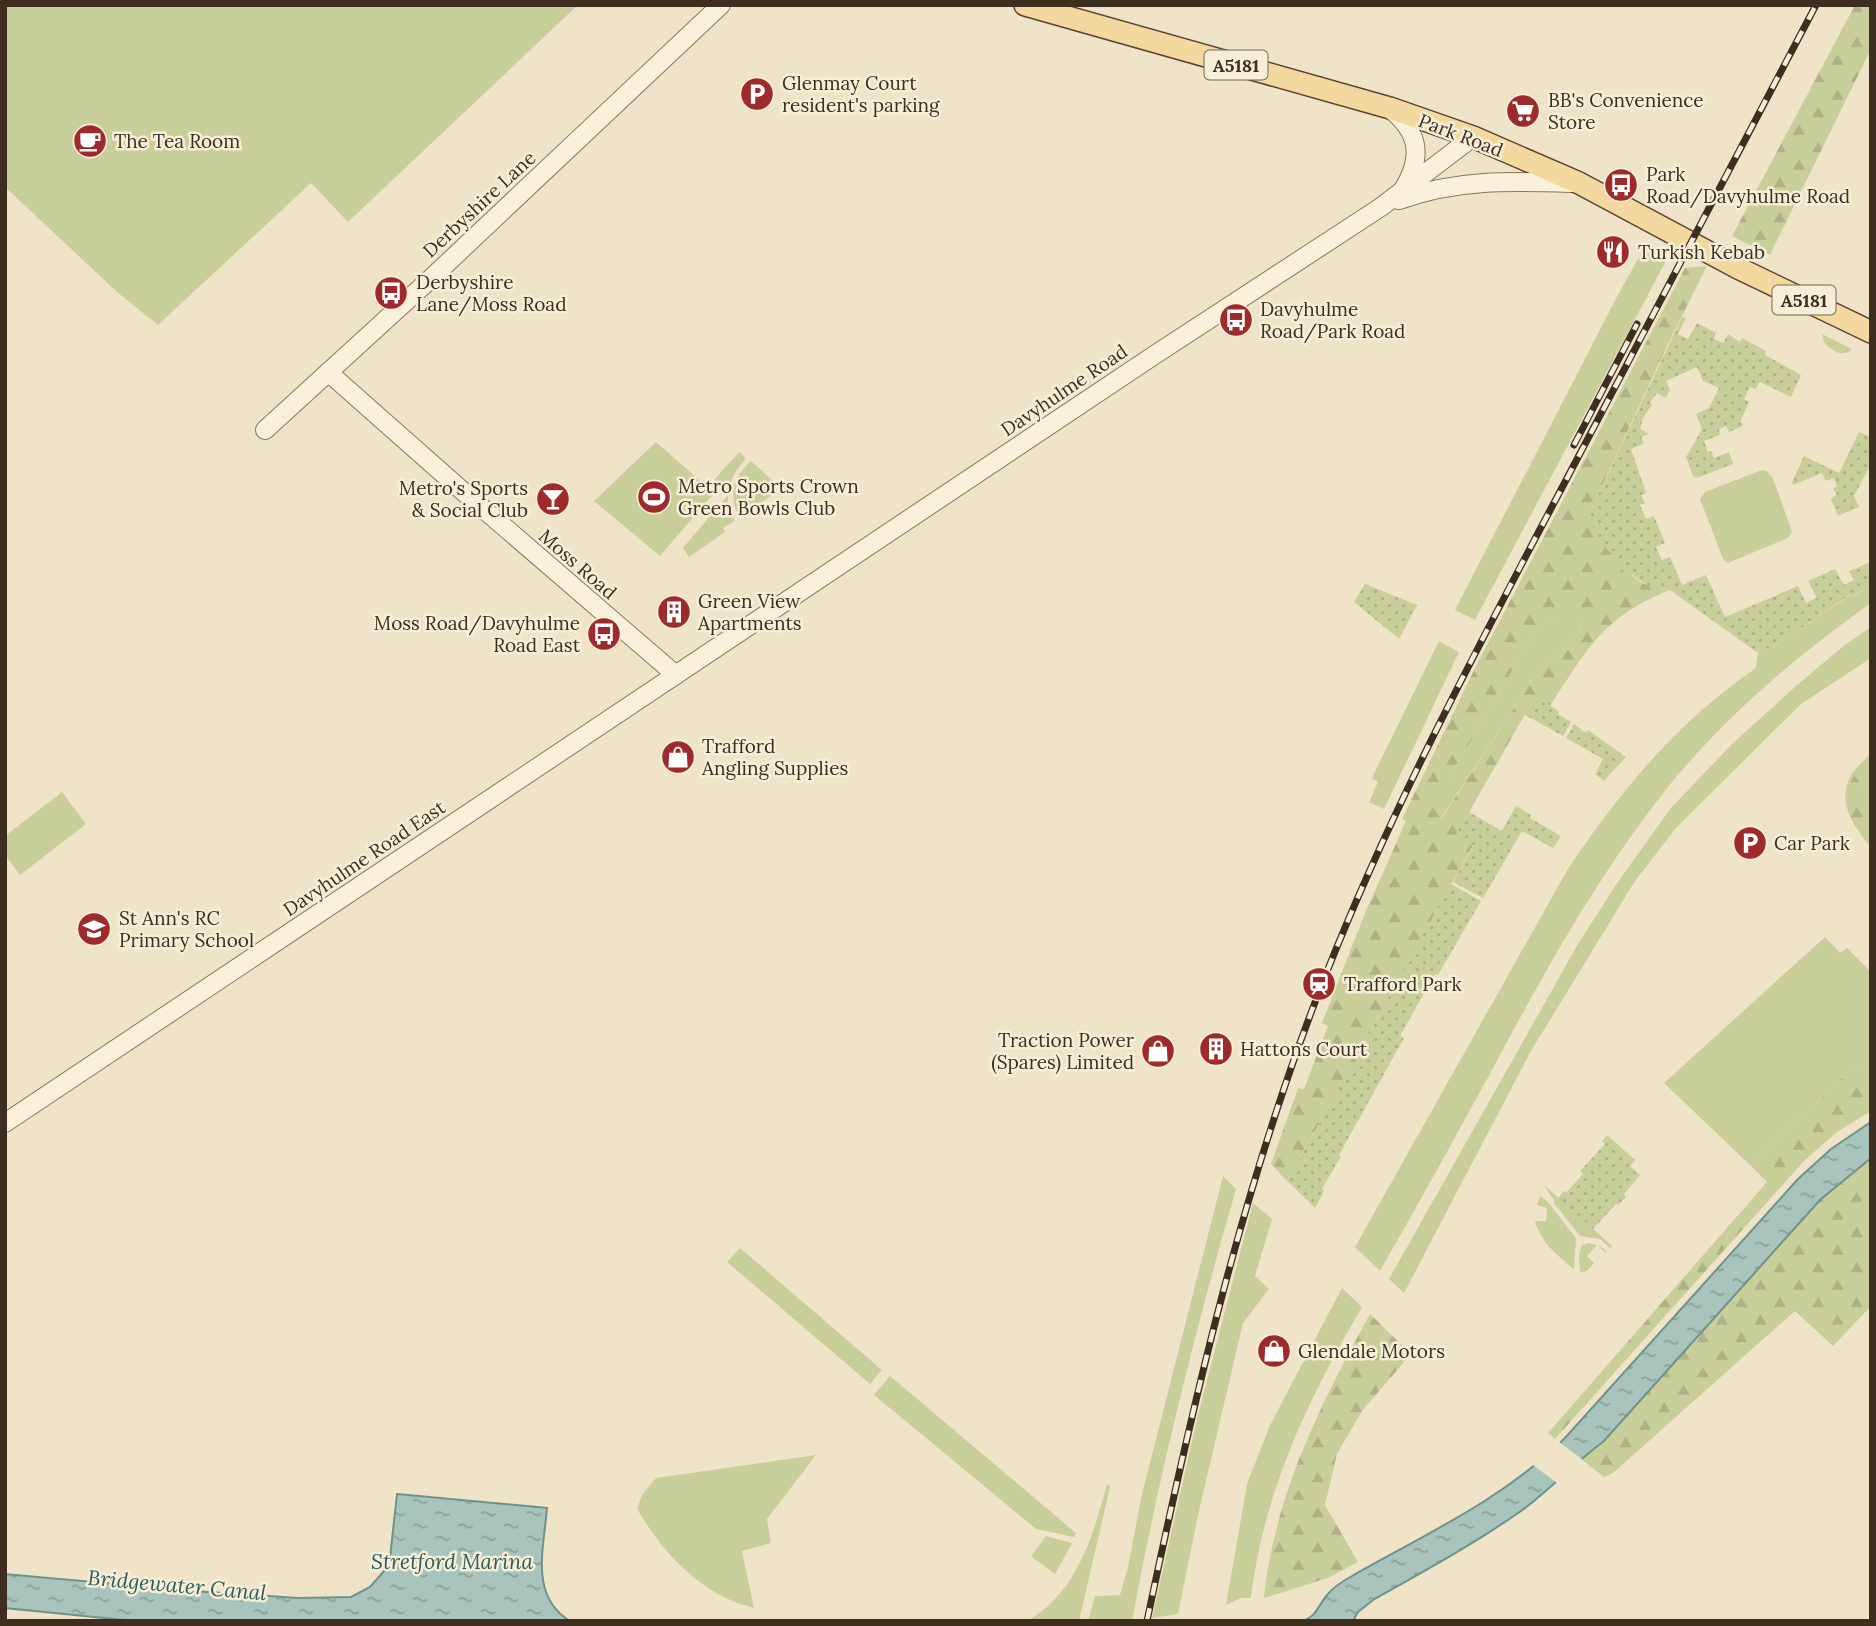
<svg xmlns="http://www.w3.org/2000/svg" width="1876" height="1626" font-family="Lora,serif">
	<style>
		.green { fill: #c9cf9b }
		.forest { fill: url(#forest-firs); fill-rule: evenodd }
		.garden { fill: url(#garden-dots) }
		.water { fill: url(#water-ripples); stroke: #6f938a; stroke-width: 2 }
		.pier { fill: #f0e4c8 }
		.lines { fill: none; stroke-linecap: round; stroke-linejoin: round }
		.tertiary-casing { stroke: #8d765c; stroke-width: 20 }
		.primary-casing { stroke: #5b4430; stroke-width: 24 }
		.tertiary { stroke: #faf1dc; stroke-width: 18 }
		.primary { stroke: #f3d9a0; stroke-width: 21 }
		.rail-casing { stroke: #3d2e20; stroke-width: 7 }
		.rail { stroke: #f7eed8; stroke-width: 4.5; stroke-dasharray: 13; stroke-linecap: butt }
		.labels { text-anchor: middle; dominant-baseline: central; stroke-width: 5; stroke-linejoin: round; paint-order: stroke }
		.shield { fill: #f7eed8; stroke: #756857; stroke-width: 2 }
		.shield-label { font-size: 18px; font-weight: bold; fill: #3d2e20 }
		.poi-label { font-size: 19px; fill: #3d2e20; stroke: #f7eed8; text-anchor: start }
		.street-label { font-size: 19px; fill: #3d2e20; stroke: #f7eed8 }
		.water-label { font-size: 21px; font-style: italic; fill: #2f5d5a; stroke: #f7eed8 }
	</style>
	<defs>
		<pattern id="forest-firs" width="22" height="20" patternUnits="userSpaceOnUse" patternTransform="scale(1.75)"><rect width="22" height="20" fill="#c9cf9b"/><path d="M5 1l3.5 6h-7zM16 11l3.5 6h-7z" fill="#aeb285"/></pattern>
		<pattern id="garden-dots" width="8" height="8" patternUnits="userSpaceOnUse" patternTransform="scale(1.75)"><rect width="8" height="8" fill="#c9cf9b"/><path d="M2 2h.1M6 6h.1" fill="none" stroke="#aeb285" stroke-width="1.8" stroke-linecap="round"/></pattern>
		<pattern id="water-ripples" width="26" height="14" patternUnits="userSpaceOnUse" patternTransform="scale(1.75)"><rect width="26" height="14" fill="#a9c4bc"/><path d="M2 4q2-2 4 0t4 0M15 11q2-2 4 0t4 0" fill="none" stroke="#8ba098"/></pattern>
	</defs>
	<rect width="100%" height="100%" fill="#f0e4c8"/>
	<g class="green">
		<path d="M5,5H578L348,222L311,183L158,325L117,292L5,187Z"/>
		<path d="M1643,250L1659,260L1667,259L1475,620L1455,610L1619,293Z"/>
		<path d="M1822,334L1852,349C1842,358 1832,351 1824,342Z"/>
		<path d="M656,442L714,493L660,556L594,501Z"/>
		<path d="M739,452L746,458L734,474L728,492L714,480Z"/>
		<path d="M751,461L773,481L775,490L771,496L739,518C729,496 732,478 751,461Z"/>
		<path d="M1762,470L1767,471L1773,478L1792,532L1788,538L1728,563L1723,559L1700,499L1705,492Z"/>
		<path d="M728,495V503L735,521L723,528L725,532L689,557L683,548Z"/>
		<path d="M1871,586V603C1792,659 1716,724 1657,801C1590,888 1538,984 1486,1081C1451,1145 1416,1208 1380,1271L1355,1247L1569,867C1624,787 1676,723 1756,668L1758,653L1784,640L1852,594L1854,596Z"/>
		<path d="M1573,614L1582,623L1576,637L1537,674L1438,822L1454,769L1538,627L1558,615Z"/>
		<path d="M1871,627V658L1801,704L1676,828L1635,881L1531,1051L1404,1293L1389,1279L1578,944L1617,883L1671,808L1732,744L1796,686L1846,644Z"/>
		<path d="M1439,641L1459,652L1384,809L1369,802L1378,782L1372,778Z"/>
		<path d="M1871,753V794L1852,773Z"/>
		<path d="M62,792L86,824L20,875L5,855V836Z"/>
		<path d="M1825,937L1840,953L1847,948L1871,972V989L1868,992L1871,995V1056L1851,1069L1751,1166L1664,1083Z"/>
		<path d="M1223,1176L1236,1189C1195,1331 1159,1475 1132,1621H1088L1095,1596L1120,1595L1128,1567L1142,1494Z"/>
		<path d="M1544,1185L1612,1246L1610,1248L1600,1239L1580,1236L1554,1203L1555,1202Z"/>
		<path d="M1540,1196L1547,1201L1576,1238L1574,1269C1557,1255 1541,1243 1535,1221H1546L1547,1208L1537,1205Z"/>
		<path d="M1253,1203L1272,1219L1255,1276L1269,1289L1243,1323L1198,1515L1178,1614L1152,1618L1197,1419Z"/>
		<path d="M1589,1243L1600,1246L1607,1252L1606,1253L1597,1245L1587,1256L1594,1263L1587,1271L1580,1272L1579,1253L1582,1245Z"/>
		<path d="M740,1248L882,1370L870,1384L727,1262Z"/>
		<path d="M1342,1288L1362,1307C1308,1400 1264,1490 1251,1598H1241L1226,1605L1247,1484L1270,1425Z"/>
		<path d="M890,1376L1076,1533L1074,1537L1036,1529L874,1395Z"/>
		<path d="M816,1455L767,1519L771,1543L742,1551L754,1608C701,1595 664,1554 637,1509L642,1495L656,1478Z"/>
		<path d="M1107,1484L1110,1487L1079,1621H1027C1077,1593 1093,1536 1107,1484Z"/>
		<path d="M1046,1536L1072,1543L1055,1574L1031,1556Z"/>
	</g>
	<g class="forest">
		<path d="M1855,5H1871V49L1770,255L1732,236Z"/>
		<path d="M1707,266L1669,342L1588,516C1602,545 1633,592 1670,590C1602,617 1588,649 1550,706L1535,697L1456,835L1473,845L1287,1181L1271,1164L1298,1088L1304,1089L1328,1026L1322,1023L1365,913L1406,821L1402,819L1478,662L1685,268ZM1558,615H1573L1582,623L1576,637L1537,674L1440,820L1454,769L1538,627Z"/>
		<path d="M1852,773L1871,794L1869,813L1871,847C1852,825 1836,801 1852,773Z"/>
		<path d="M1871,1056V1111L1837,1132L1804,1161L1555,1439L1548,1433L1767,1182L1751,1166L1851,1069Z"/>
		<path d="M1871,1158V1306L1833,1346L1795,1311L1613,1473L1604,1477L1580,1458L1603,1442L1820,1200Z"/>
		<path d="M1370,1314L1411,1354L1362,1411L1337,1454L1325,1505L1358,1562L1328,1578L1264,1598C1274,1496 1321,1403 1370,1314Z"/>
	</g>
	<g class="garden">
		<path d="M1682,317L1686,318L1678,334L1688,339L1697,323L1715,332L1717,328L1714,339L1723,343L1728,334L1740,342L1742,338L1766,351L1765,355L1801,375L1791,397L1760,382L1755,389L1750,387L1744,399L1749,402L1740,422L1743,424V426L1729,432L1726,426L1719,429L1720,435L1704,441L1708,452L1711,451L1714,458L1729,452L1733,464L1697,478L1693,476L1686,457L1702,429L1696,414L1709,408L1719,388L1703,381L1697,367L1666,381L1670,390L1666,398L1657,393L1650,403L1652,405L1643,418L1640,429L1649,434L1641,437L1644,444L1631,449L1646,493L1641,495L1645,503L1640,505L1646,519L1654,516L1665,543L1656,547L1662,560L1670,557L1682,585L1706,575L1725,617L1798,586L1806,603L1817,598L1808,581L1835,569L1844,585L1854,580L1849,571L1871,562V586L1853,596L1851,594L1784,640L1758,653L1670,590L1653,589L1631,574L1627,575L1611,558L1613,556L1600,542L1588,516Z"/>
		<path d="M1859,432L1871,437V464L1854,496L1859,507L1838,516L1831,499L1837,494L1833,489L1837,486L1834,478L1826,481L1822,473L1793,485L1792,482L1804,456L1839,473Z"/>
		<path d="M1365,584L1417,605L1399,639L1354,602Z"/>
		<path d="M1535,697L1559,711L1558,714L1571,722L1563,736L1525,715Z"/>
		<path d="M1574,724L1586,733L1588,730L1626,757L1604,781L1595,774L1603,759L1566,738Z"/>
		<path d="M1516,806L1531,815L1530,818L1561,836L1553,848L1522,831L1483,898L1453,882L1473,846L1455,836L1469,812L1502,831Z"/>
		<path d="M1451,884L1481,901L1438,975L1435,974L1400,1036L1404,1038L1339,1155L1341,1156L1322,1189L1324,1191L1315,1208L1287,1181Z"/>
		<path d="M1607,1135L1635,1160L1630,1166L1640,1175L1624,1194L1626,1197L1618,1205L1616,1204L1593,1229L1558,1198L1564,1191L1567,1192L1583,1174L1580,1171L1605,1144L1602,1141Z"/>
	</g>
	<g class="water">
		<path d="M1871,1122V1158L1820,1200L1603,1442C1574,1463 1550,1490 1521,1511C1474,1544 1423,1572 1373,1600L1358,1612L1353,1621H1301C1316,1618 1318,1606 1327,1595C1333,1587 1343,1581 1352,1576C1426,1534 1505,1498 1565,1438L1798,1179L1831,1149Z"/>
		<path d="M397,1494L547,1508C544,1548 529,1596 570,1621H134L5,1608V1574L194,1591L298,1598L351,1597L370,1587L385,1570L390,1558Z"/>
	</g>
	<path class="pier" d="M1558,1441L1583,1460L1557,1483L1533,1465Z"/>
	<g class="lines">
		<g class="tertiary-casing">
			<g id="tertiary">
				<path d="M1390,109C1419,132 1423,156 1404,188"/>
				<path d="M1399,200C1457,179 1511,181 1572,183"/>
				<path d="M328,372L466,494L676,675"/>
				<path d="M265,430L426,283L721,5"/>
				<path d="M5,1123L1156,354L1381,207L1473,137"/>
			</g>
		</g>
		<g class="primary-casing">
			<path id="primary" d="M1025,5L1390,108L1473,137L1579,183L1738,268L1871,332"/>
		</g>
		<use href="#tertiary" class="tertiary"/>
		<use href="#primary" class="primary"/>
		<g class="rail-casing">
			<g id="rail">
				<path d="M1574,445L1637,324"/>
				<path d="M1147,1621C1193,1402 1243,1183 1326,974C1393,805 1480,643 1565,482C1649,323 1732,164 1816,5"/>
			</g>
		</g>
		<use href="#rail" class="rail"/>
	</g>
	<defs>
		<g id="parking-disc" transform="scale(1.75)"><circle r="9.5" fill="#9e2a2b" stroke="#f7eed8"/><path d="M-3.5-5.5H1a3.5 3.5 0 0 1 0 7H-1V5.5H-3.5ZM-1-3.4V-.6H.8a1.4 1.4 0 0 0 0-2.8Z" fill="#fff"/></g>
		<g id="supermarket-disc" transform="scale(1.75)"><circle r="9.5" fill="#9e2a2b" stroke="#f7eed8"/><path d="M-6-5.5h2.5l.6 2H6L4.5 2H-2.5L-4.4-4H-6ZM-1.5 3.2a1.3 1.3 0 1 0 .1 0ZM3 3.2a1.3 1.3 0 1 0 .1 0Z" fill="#fff"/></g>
		<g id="cafe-disc" transform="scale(1.75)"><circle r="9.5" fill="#9e2a2b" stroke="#f7eed8"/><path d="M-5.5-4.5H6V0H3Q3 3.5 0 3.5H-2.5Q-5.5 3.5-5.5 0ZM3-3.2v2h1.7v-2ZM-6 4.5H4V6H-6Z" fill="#fff"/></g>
		<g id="bus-disc" transform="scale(1.75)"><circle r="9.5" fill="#9e2a2b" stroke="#f7eed8"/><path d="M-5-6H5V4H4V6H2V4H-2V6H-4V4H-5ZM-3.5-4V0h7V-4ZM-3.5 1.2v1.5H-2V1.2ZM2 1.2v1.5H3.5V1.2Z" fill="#fff"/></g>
		<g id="restaurant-disc" transform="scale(1.75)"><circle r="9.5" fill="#9e2a2b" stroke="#f7eed8"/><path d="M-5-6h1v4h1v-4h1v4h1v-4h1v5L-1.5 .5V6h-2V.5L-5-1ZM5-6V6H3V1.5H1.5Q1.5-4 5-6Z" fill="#fff"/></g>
		<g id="stadium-disc" transform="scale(1.75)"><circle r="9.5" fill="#9e2a2b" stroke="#f7eed8"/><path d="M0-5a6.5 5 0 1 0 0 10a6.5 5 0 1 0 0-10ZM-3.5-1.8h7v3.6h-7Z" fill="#fff"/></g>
		<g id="bar-disc" transform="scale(1.75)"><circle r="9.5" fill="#9e2a2b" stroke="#f7eed8"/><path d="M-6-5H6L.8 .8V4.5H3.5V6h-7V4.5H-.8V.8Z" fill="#fff"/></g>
		<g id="building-disc" transform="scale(1.75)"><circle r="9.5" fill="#9e2a2b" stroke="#f7eed8"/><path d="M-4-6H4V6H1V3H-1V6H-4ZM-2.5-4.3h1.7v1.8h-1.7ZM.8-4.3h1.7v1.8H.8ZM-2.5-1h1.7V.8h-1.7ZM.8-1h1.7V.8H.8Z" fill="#fff"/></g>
		<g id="shop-disc" transform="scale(1.75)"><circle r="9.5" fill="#9e2a2b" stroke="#f7eed8"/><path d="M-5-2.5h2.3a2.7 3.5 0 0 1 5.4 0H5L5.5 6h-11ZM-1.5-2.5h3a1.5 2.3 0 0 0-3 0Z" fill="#fff"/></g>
		<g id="school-disc" transform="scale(1.75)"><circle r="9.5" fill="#9e2a2b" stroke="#f7eed8"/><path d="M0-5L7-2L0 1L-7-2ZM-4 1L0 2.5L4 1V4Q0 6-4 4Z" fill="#fff"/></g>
		<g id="station-disc" transform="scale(1.75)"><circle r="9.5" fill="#9e2a2b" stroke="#f7eed8"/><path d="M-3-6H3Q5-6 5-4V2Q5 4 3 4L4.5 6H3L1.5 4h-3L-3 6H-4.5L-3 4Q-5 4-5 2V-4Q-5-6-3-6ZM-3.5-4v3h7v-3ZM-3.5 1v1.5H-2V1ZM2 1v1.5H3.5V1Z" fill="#fff"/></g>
	</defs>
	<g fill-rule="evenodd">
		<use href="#parking-disc" x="757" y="94"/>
		<use href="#supermarket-disc" x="1523" y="111"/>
		<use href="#cafe-disc" x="90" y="141"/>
		<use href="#bus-disc" x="1621" y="185"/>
		<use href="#restaurant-disc" x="1613" y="252"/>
		<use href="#bus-disc" x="391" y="293"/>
		<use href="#bus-disc" x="1236" y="320"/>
		<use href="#stadium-disc" x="654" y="497"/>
		<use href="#bar-disc" x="553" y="499"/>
		<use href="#building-disc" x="674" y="612"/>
		<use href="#bus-disc" x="604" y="634"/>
		<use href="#shop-disc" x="678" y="757"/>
		<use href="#parking-disc" x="1750" y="843"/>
		<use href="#school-disc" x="94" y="929"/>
		<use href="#station-disc" x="1319" y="984"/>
		<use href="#building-disc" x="1216" y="1049"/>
		<use href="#shop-disc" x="1158" y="1051"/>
		<use href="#shop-disc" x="1274" y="1351"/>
	</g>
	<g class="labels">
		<g class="shield">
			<rect x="1204.5" y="50.5" width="63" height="29" rx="5"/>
			<rect x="1772.5" y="285.5" width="63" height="29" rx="5"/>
		</g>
		<g class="shield-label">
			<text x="1236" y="65">A5181</text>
			<text x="1804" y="300">A5181</text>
		</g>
		<g class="poi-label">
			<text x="782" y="83">Glenmay Court<tspan x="782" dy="22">resident's parking</tspan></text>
			<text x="1548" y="100">BB's Convenience<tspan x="1548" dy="22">Store</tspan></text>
			<text x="114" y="141">The Tea Room</text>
			<text x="1646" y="174">Park<tspan x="1646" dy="22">Road/Davyhulme Road</tspan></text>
			<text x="1638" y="252">Turkish Kebab</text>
			<text x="416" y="282">Derbyshire<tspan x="416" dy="22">Lane/Moss Road</tspan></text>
			<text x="1260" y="309">Davyhulme<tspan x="1260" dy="22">Road/Park Road</tspan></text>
			<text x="678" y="486">Metro Sports Crown<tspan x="678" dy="22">Green Bowls Club</tspan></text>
			<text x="528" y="488" text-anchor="end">Metro's Sports<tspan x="528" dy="22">&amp; Social Club</tspan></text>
			<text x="698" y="601">Green View<tspan x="698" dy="22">Apartments</tspan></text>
			<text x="580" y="623" text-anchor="end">Moss Road/Davyhulme<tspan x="580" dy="22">Road East</tspan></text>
			<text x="702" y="746">Trafford<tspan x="702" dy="22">Angling Supplies</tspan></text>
			<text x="1774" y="843">Car Park</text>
			<text x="119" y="918">St Ann's RC<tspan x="119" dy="22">Primary School</tspan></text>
			<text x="1344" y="984">Trafford Park</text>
			<text x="1134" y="1040" text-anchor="end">Traction Power<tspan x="1134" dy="22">(Spares) Limited</tspan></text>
			<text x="1240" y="1049">Hattons Court</text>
			<text x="1298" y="1351">Glendale Motors</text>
		</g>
		<g class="street-label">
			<text transform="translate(1461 135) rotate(21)">Park Road</text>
			<text transform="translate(479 204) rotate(-43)">Derbyshire Lane</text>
			<text transform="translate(1064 390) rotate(-34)">Davyhulme Road</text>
			<text transform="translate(578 564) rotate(41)">Moss Road</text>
			<text transform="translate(364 858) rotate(-34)">Davyhulme Road East</text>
		</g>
		<g class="water-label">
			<text x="452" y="1561">Stretford Marina</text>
			<text transform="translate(177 1585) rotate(5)">Bridgewater Canal</text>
		</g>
	</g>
	<rect width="1876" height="1626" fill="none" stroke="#3d2e20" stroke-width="14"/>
</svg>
